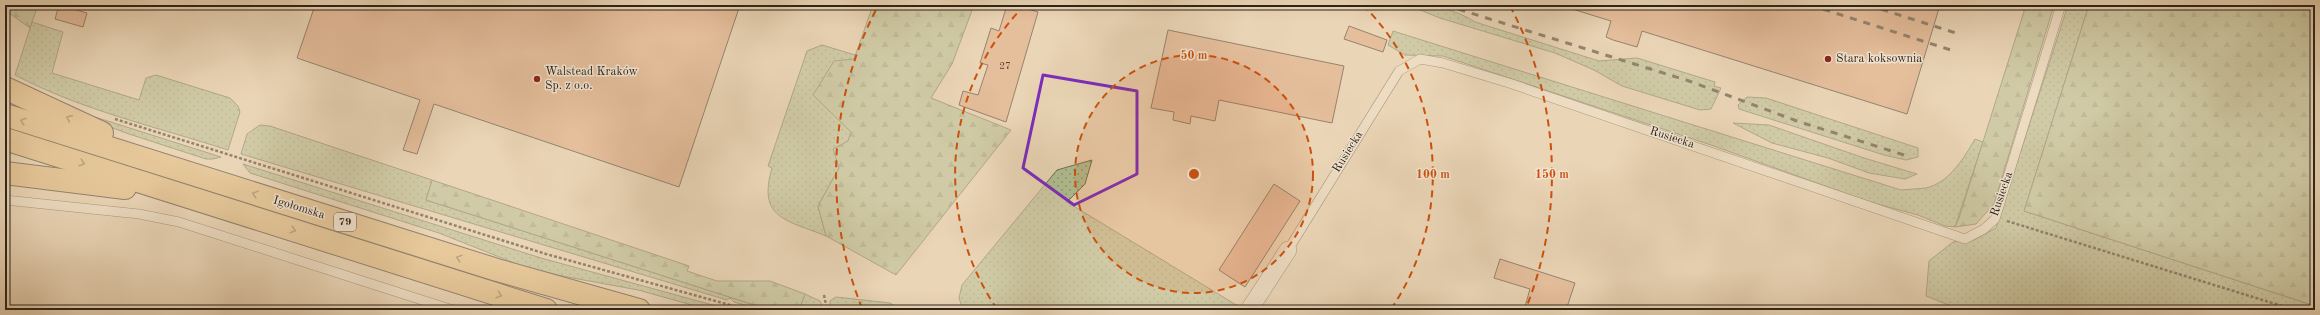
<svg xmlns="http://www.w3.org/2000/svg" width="2320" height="315" font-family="'Old Standard TT',serif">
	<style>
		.grass { fill: url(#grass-dots); stroke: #6f7056 }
		.forest { fill: url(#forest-firs); stroke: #6f7056 }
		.building { fill: #e1a37d; stroke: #2d221a }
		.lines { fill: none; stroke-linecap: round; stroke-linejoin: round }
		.service-casing { stroke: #5c4f41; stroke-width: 10 }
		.minor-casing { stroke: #5c4f41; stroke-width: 18 }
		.primary-casing { stroke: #2d221a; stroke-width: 24 }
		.path { stroke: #2d221a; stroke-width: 2.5; stroke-dasharray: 3 2; stroke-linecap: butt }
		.service { stroke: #f1e4d0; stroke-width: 9 }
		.minor { stroke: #f1e4d0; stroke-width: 17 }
		.primary { stroke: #e5bb7b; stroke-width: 22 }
		.rail { stroke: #2d221a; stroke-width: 3; stroke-dasharray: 7 7; stroke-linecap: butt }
		.oneway { stroke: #896e4a }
		.marked { fill: none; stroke: #7b2cbf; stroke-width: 3; stroke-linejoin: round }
		.ring { fill: none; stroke: #cc510e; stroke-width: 2; stroke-dasharray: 7 5 }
		.poi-dot { fill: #8f2418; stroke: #f1e4d0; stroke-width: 1.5 }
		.labels { text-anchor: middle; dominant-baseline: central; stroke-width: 3; stroke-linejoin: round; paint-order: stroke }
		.number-label { font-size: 10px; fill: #5a4233 }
		.shield { fill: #f1e4d0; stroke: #685c51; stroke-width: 1 }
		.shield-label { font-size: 11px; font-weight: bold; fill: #2d221a }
		.poi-label { font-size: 12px; fill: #2d221a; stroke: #f1e4d0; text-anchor: start }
		.street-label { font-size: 12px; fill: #2d221a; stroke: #f1e4d0 }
		.centre { fill: #cc510e; stroke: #f1e4d0; stroke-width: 2 }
		.ring-label { font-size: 12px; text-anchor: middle; font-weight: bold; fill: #cc510e; stroke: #f1e4d0; stroke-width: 3; stroke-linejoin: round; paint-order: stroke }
	</style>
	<defs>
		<pattern id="grass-dots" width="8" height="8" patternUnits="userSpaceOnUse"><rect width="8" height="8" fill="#b1bf92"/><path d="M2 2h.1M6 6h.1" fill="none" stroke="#909b76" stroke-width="1.8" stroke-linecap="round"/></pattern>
		<pattern id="forest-firs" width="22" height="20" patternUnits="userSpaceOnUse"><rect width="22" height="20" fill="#b1bf92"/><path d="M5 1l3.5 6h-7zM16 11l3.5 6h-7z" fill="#909b76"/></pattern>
	</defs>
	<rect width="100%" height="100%" fill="#ead6b6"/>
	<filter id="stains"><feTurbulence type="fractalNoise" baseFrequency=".005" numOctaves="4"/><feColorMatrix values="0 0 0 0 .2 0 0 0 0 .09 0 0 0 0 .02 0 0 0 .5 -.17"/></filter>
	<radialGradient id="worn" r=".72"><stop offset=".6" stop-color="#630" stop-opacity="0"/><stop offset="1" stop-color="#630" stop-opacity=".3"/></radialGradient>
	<g class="grass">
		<path d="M1408,5C1431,5 1456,9 1475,22L1599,61L1637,58L1715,82L1714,86L1721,88L1711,109L1700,110L1622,86L1594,70L1555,53L1440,18Z"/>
		<path d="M2068,5H2089L2024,211L2315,306V310H1961L1926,296L1929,261L1953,242L1974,240L1996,228Z"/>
		<path d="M32,22L63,32L52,73L139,100L146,78L156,75L230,98L238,106L240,112L228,150C157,127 81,110 15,75Z"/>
		<path d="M1393,31L1901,190C1909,189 1918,189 1926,188C1949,183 1964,158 1975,139L1983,142L1955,227L1945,226L1918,215L1870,202L1711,145L1443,56L1405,55L1388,45Z"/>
		<path d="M822,45L855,55L851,132L839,168L818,206L826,236C787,220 757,219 772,168L768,166L807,51Z"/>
		<path d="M1747,97L1766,98L1918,148V157L1906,160L1884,155L1739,109L1738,105Z"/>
		<path d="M95,117L221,157L213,159H206L126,133L90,119Z"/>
		<path d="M1733,123L1769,125L1864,158L1917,174L1905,179L1869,173L1828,158L1772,143Z"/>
		<path d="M260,125L270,126L432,180L426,200L770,310H761L734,302L730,298L727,300L241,154L247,134Z"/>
		<path d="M1092,160L1085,184L1067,202L1238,306L1236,310H963L959,298L962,285L1057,170Z"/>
		<path d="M243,164L541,258L731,310H710L638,290L562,276L522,266L439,233L250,173Z"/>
		<path d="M805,294L820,301L824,310H799Z"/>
		<path d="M836,297L890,303L902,310H830V301Z"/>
	</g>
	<g class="forest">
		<path d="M5,5H38L30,28L5,10Z"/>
		<path d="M873,5H974L952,64L931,98L1011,130L896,275L826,236L818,206L839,168L833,149L848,141L851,132L813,95L834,61L854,59Z"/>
		<path d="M2026,5H2054L1994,204L1976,224L1955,227L1959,218Z"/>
		<path d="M2089,5H2315V306L2024,211Z"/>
		<path d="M432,180L689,266L687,271L717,281H770L805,294L799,310H770L426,200Z"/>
	</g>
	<g class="building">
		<path d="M59,5L87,13L83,27L55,19Z"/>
		<path d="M315,5H740L679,187L434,104L417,154L403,150L420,100L297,58Z"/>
		<path d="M1007,5H1015L1038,12L1006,122L959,105L963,91L978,95L988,65L980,63L991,28L999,31Z"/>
		<path d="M1570,5H1940L1907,114L1642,31L1637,47L1613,40L1606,37L1611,21L1569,8Z"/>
		<path d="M1349,26L1387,40L1383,52L1344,39Z"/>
		<path d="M1168,30L1344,66L1332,123L1219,100L1215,121L1191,116L1190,124L1173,120L1174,112L1151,108Z"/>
		<path d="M1274,184L1300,201L1245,287L1219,270Z"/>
		<path d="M1500,259L1575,283L1566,310H1524L1530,289L1494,278Z"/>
	</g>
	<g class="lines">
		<g class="service-casing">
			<g id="service">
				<path d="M5,200L139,214L179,222L453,310"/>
				<path d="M1288,250L1399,71L1420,59L1443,63L1509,83L1965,239L1984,229L1995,219L2061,5"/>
			</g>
		</g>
		<g class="minor-casing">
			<path id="minor" d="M1249,310L1288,250"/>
		</g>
		<g class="primary-casing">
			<g id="primary">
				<path d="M5,88L102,133"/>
				<path d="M5,115L497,270L639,310"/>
				<path d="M5,139L546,310"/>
				<path d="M5,173L125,188"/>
			</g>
		</g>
		<g class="path">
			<path d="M115,119L546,254L748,310"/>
			<path d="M2007,221L2295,310"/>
			<path d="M824,295L827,310"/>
		</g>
		<use href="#service" class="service"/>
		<use href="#minor" class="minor"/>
		<use href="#primary" class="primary"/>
		<g class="rail">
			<path d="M1445,5L1689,81L1797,121L1904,155"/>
			<path d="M1810,5L1954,51"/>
			<path d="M1868,5L1959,34"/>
		</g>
	</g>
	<defs><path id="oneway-chevron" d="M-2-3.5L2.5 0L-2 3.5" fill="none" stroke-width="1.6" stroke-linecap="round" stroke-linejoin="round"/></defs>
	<g class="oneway">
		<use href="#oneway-chevron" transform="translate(69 118) rotate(-156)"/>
		<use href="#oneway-chevron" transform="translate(23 121) rotate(-163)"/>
		<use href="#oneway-chevron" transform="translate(82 163) rotate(18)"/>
		<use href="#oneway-chevron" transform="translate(255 194) rotate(-163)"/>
		<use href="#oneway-chevron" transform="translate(293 230) rotate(17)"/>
		<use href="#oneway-chevron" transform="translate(459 258) rotate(-162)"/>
		<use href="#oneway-chevron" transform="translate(499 295) rotate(18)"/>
	</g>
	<path d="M0 0H2320V315H0ZM1043,75L1137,91V174L1074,205L1023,168Z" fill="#ead6b6" fill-opacity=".55" fill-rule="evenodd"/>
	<path class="marked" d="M1043,75L1137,91V174L1074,205L1023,168Z"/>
	<circle cx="1194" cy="174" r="119" fill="#cc510e" fill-opacity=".12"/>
	<g class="ring">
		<circle cx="1194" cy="174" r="119"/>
		<path d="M997 309A239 239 0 0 1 1025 5M1363 5A239 239 0 0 1 1391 309"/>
		<path d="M862 308A358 358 0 0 1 878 6M1510 6A358 358 0 0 1 1526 308"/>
	</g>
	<g class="poi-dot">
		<circle cx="1828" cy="59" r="4"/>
		<circle cx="537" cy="79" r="4"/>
	</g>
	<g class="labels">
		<g class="number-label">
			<text x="1005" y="66">27</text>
		</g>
		<rect class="shield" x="334" y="213" width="22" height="18" rx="3"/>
		<g class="shield-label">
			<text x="345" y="222">79</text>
		</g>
		<g class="poi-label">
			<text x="1836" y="59">Stara koksownia</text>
			<text x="545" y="72">Walstead Kraków<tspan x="545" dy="14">Sp. z o.o.</tspan></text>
		</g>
		<g class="street-label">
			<text transform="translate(1672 138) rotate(18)">Rusiecka</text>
			<text transform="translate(1348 152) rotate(-58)">Rusiecka</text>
			<text transform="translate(2002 194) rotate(-71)">Rusiecka</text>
			<text transform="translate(299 208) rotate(17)">Igołomska</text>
		</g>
	</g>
	<circle cx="1194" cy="174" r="6" class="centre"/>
	<g class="ring-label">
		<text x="1194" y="59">50 m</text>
		<text x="1433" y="178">100 m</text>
		<text x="1552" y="178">150 m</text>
	</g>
	<rect width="2320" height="315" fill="none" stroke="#ead6b6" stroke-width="20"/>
	<rect x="6" y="6" width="2308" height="303" fill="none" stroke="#2d221a" stroke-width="2"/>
	<rect x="10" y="10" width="2300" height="295" fill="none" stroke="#2d221a"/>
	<rect width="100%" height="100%" filter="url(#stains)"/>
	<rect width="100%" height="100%" fill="url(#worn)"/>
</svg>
